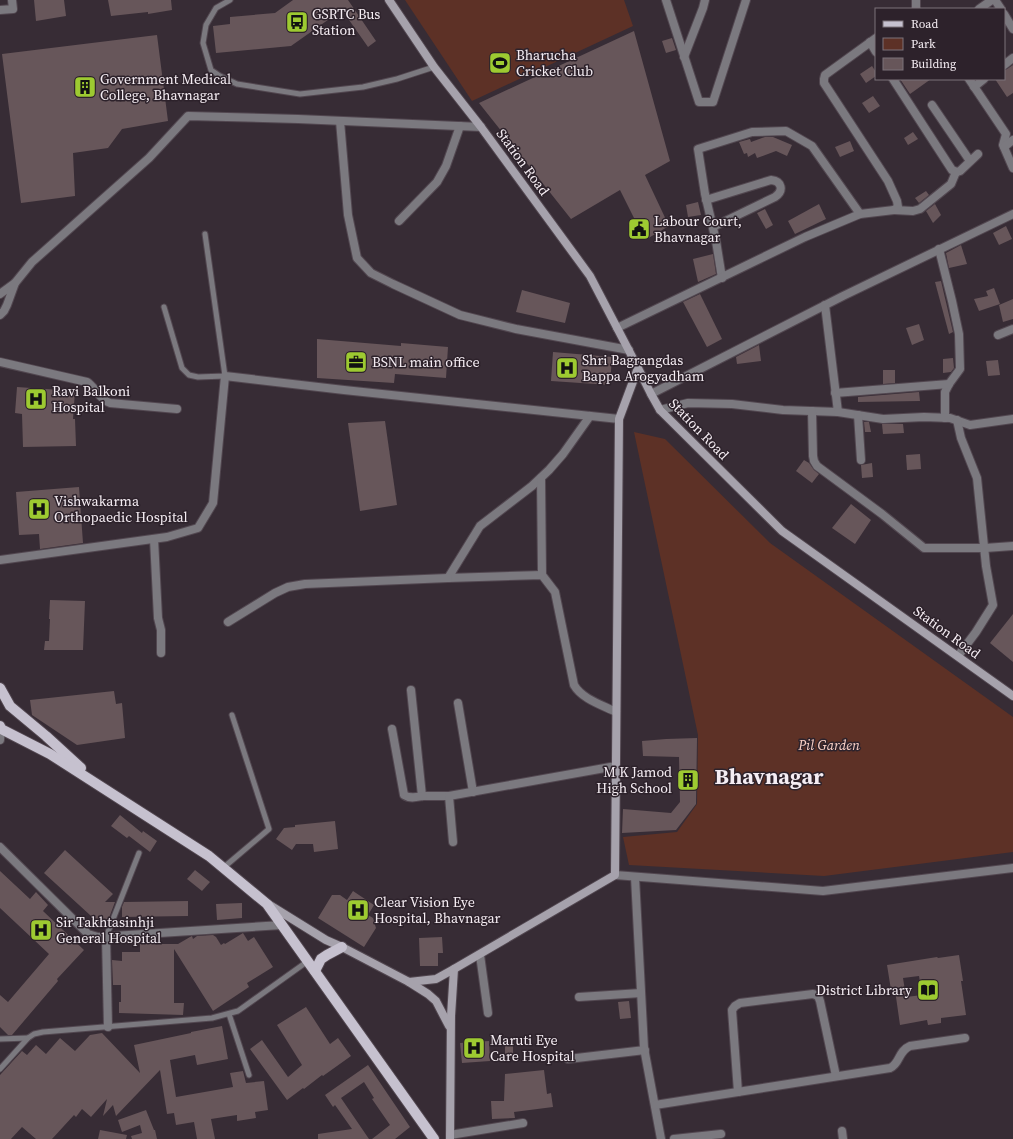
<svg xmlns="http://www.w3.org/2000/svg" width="1013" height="1139" font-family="'Source Serif 4',serif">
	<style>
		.park { fill: #5d3126 }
		.building { fill: #67565a; fill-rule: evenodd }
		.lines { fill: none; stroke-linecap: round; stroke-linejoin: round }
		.service-casing { stroke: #524750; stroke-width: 7 }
		.minor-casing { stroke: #524750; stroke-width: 10 }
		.tertiary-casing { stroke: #524750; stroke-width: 10 }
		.secondary-casing { stroke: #524750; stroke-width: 10 }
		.primary-casing { stroke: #524750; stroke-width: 12 }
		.service { stroke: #7b797f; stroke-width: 5 }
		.minor { stroke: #7b797f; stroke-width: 8 }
		.tertiary { stroke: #7b797f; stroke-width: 8 }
		.secondary { stroke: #a6a2ac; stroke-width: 8 }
		.primary { stroke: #c6c1cf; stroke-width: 10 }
		.labels { text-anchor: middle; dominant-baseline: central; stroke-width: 3; stroke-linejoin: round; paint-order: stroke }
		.poi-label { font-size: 14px; fill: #f5edf3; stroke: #2d222b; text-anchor: start }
		.street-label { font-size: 14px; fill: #f5edf3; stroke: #2d222b }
		.park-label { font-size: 14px; font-style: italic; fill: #f8cfc5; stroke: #2d222b }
		.town-label { font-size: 22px; font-weight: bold; fill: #f5edf3; stroke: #2d222b }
	</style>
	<rect width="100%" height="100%" fill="#372c35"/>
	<g class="park">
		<path d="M405,0H624L633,26L472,101Z"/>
		<path d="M634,432L665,439L770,543L1013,717V852L824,876L629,865L623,837L677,832L697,804L698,735Z"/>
	</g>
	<g class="building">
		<path d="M34,0H64L66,16L36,21Z"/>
		<path d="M108,0H171L172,10L148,14V12L111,16Z"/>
		<path d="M293,0H348L376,41L368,47L342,10L291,46L216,53L213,26L230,24V17L275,13Z"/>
		<path d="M634,31L670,161L645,175L669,226L645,240L620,190L571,219L479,103Z"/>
		<path d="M157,35L168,121L122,129L108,148L73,153L75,196L21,203L2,54Z"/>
		<path d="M672,38L676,50L666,53L662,41Z"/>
		<path d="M1013,65V93L1007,97L995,79H1004V70L1007,69Z"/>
		<path d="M872,66L876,72V76L866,83L860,74Z"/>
		<path d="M900,79H931L910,94Z"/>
		<path d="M873,96L880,106L869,113L862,103Z"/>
		<path d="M913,132L918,139L908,145L904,138Z"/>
		<path d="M765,137H773L792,145L787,156L776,151L757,158L755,153L748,157L747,153L744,154L739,142L750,139L751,142Z"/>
		<path d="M850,141L854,151L840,157L835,147Z"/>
		<path d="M926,191L929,195L919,203L915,198Z"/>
		<path d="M698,202L701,215L688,217L686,205Z"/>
		<path d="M819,204L826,219L795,234L788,221Z"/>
		<path d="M935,204L941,215L933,223L926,211Z"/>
		<path d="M765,209L773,225L766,229L757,213Z"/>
		<path d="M1006,226L1012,239L999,245L993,233Z"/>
		<path d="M961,245L967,264L949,268L946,253Z"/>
		<path d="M713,254L716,274L698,282L693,259Z"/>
		<path d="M941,281L953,332L949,334L935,282Z"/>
		<path d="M994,288L1000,304L979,311L974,299L988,296L986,291Z"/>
		<path d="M522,290L570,303L565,323L516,312Z"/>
		<path d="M700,294L722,339L707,347L683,302Z"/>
		<path d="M1013,299V319L1003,322L999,305Z"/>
		<path d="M919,324L924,340L912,345L906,328Z"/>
		<path d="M317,339L401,346V343L448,347L446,378L395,374L394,383L317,378Z"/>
		<path d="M759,345L761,361L737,364L736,357Z"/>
		<path d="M553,352L612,357L610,385L551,381Z"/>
		<path d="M953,358L954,368L951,372L943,373V359Z"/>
		<path d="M998,360L1000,375L988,376L986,361Z"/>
		<path d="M883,370H895V383L883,384Z"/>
		<path d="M17,387L75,391L73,419H75L76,446L23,447L22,414L15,413Z"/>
		<path d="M919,392L920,401L858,402V397Z"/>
		<path d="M385,421L397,505L360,511L348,423Z"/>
		<path d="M864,422H869L871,432H865Z"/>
		<path d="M882,424H903L904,433L883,434Z"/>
		<path d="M920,454L921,469L907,470L906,455Z"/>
		<path d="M804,460L809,463L814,470L819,474L812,483L796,471Z"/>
		<path d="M872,463L873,477L862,478L861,465Z"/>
		<path d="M79,487L83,543L40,549L39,534L19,535L16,492Z"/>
		<path d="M851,504L871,520L855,544L832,528Z"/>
		<path d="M50,600L85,601L83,650H44L45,641H49L50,619H49Z"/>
		<path d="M1013,614V662L990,643Z"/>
		<path d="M114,691L116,704L122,703L125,738L77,745L32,715L30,700Z"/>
		<path d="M697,738L696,804L676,830L622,833L623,809L671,813L680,802L679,757L643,756L642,741L666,739Z"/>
		<path d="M120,815L142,833L143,831L157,841L150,852L129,836L127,838L111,826Z"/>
		<path d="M335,821L338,849L314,852L313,844H296L292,850L276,839L284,828L295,827V825Z"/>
		<path d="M65,850L113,894L105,902H115L109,918L102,926L44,873Z"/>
		<path d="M195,870L210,882L202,891L187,879Z"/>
		<path d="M0,871L30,899L36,892L48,905L43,911L84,950L57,979L58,981L12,1035H8L0,1027V995L8,1002L49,954L0,908Z"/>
		<path d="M353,891L374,905L368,915L373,918L376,928L364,947L318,918L332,895H340L347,900Z"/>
		<path d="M188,901V916L122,917V907L124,902Z"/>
		<path d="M242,903V918L217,920L216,904Z"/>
		<path d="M243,933L248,941L254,937L273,967L247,983L249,987L213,1011L174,949V1003H184L183,1015L119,1013V1002H121V985H113L112,960L122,961V952H140V944H178L190,937L192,936L193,939L197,936L213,935L216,937L221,945L224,943L225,944Z"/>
		<path d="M442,937L443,953H438V966H420L419,938Z"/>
		<path d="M959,955L963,981H961L966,1015L941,1018V1023L928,1025L927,1020L900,1025L895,990H891L887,965L937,957L938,958ZM919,976L922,995L906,997L903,978Z"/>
		<path d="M629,1001L631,1018L620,1019L618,1002Z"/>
		<path d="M306,1007L330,1044L338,1038L351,1056L323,1076L322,1075L304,1089L303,1088L287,1100L250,1049L262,1040L288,1077L302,1065L277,1025Z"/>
		<path d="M222,1026L228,1059L197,1065L195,1055L170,1060L176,1097L233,1087L230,1073L243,1071L246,1083L264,1081L268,1110L255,1112L256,1118L237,1121V1115L211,1119L215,1139H197L194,1122L176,1125L174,1113L167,1114L160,1070L116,1116L113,1105L103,1116L107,1099L91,1117L82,1109L76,1117L74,1115L52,1139H36L22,1127L11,1139H0V1075L22,1051L27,1055L36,1045L46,1054L60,1038L75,1051L90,1035L102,1033L140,1073L134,1045L191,1033V1032Z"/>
		<path d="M489,1041L490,1061L462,1063L460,1043Z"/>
		<rect x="505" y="1045" width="8" height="10"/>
		<path d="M368,1065L410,1127L395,1139H372L390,1125L372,1099L374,1098L364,1082L341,1098L369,1139H318V1134L352,1129L335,1105L333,1107L325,1095Z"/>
		<path d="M544,1070L547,1094L551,1093L553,1107L514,1112L515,1118L492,1119L491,1101H504L505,1074Z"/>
		<path d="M146,1110L154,1130H155L157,1139H132L131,1136L142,1133L140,1125L122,1132L118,1120Z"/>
		<path d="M100,1130L127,1135L126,1139H98Z"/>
	</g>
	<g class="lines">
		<g class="service-casing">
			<g id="service">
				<path d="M230,0L216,8L206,25L203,43L211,70L220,76L237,84L300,94L363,87L397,79L434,67"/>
				<path d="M164,307L182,368L189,375L198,377L225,376L205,234"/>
				<path d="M223,868L269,829L232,715"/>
				<path d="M106,937L139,853"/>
				<path d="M229,1014L249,1075"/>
				<path d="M0,1039L28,1038"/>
				<path d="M0,1069L28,1038L34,1034L43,1032L212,1018L238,1011L308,961"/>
			</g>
		</g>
		<g class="minor-casing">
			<g id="minor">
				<path d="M666,0L699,102H713L746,0"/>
				<path d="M916,0V9"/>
				<path d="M995,0L1001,9"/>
				<path d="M979,9L992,0"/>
				<path d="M0,10L13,9L12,0"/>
				<path d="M1004,14L1013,29"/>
				<path d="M870,42L876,52"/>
				<path d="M684,57L703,8L705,0"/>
				<path d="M1004,65L1013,58"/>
				<path d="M893,79L952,170L957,172L960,171L978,154"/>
				<path d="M969,79L1006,134L1003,145L1013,168"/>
				<path d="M974,87L984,79"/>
				<path d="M932,105L970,161"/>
				<path d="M340,121L348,215L357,258L371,273L393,284L460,315L516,329L629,350"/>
				<path d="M1004,147L1013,140"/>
				<path d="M706,200L771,180C782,181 784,191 775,197L713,227"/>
				<path d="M894,210L913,211L920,209L951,184L956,172"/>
				<path d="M399,221L437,182L446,166L460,126"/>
				<path d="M939,249L952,301L959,334L960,369L949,384L945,392V418"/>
				<path d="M722,278L716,241L705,194L698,149L752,132L786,131L812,146L860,214"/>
				<path d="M0,294L15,283"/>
				<path d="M0,315L4,311L7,305L15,283L32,262L149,158L188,116L298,119L481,127"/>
				<path d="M617,328L805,237L860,214L894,210L898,207L897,201L888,181L824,83V79L825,75L876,38"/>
				<path d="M998,335L1013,329"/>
				<path d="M0,362L87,382C95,387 100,400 110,403L177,409"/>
				<path d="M835,393L949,384"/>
				<path d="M651,394L843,296L1013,214"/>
				<path d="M660,410L688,403L732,404L783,410L838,412L825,305"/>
				<path d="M812,411L813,456L814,461L817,466L882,514L924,548H985L1013,546"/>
				<path d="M838,412L883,419L924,417L950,418L970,425L1013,419"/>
				<path d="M858,415L861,460"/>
				<path d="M590,416L563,454L549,470L532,486L480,526L448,578L542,575L555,592L574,685C582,699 602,705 616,712"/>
				<path d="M957,420L961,438L977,478L986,566L993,605L976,632L958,656"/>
				<path d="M541,478L542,575"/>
				<path d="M154,539L158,618L161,630V653"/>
				<path d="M0,560L167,537L198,528L213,503L225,376L344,390L619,419"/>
				<path d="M228,622L275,593L288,587L305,584L448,578"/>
				<path d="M411,690L422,796H449"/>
				<path d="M458,703L473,792"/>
				<path d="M392,729L404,795C410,799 417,797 423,796"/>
				<path d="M0,740L1,729"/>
				<path d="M453,842L449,796L616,766"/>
				<path d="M0,847L88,934L98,937L282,925"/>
				<path d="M635,877L644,1048L661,1139"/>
				<path d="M106,937L108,1027"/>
				<path d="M480,955L488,1013"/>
				<path d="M579,997L641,993"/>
				<path d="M568,1059L645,1050"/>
				<path d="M738,1092L732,1010L735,1006L740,1003L813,994L818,996L820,1001L836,1076"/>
				<path d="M655,1105L890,1068C900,1064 898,1051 910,1046L965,1038"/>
				<path d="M842,1131L843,1139"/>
				<path d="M450,1135L523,1123"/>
				<path d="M674,1139L721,1134"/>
			</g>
		</g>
		<g class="tertiary-casing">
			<path id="tertiary" d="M615,875L823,891L1013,868"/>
		</g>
		<g class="secondary-casing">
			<g id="secondary">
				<path d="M389,0L434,67L481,127L590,276L638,368L651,394L660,410L782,531L1013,696"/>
				<path d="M268,904L326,940L342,947L409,982L436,979L454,969"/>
				<path d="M409,982L428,994L436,1001L449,1026"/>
				<path d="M450,1139L451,1016L454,969L615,875L619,419L638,368"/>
			</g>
		</g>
		<g class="primary-casing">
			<g id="primary">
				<path d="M0,688L10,706L46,736L81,768"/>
				<path d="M0,726L1,729L50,754L209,856L267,904L434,1139"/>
				<path d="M315,971L321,959L327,955L342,947"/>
			</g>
		</g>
		<use href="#service" class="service"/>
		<use href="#minor" class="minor"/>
		<use href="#tertiary" class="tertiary"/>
		<use href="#secondary" class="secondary"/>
		<use href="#primary" class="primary"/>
	</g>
	<defs>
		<g id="bus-square" transform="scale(1.15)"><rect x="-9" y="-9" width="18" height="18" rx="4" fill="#9dca31" stroke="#2d222b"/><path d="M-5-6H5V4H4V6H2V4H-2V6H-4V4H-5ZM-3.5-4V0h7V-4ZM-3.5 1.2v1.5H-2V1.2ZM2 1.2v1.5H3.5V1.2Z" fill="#111"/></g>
		<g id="stadium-square" transform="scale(1.15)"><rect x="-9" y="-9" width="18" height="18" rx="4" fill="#9dca31" stroke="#2d222b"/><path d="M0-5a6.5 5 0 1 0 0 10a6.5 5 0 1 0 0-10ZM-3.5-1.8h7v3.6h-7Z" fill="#111"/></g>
		<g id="building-square" transform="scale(1.15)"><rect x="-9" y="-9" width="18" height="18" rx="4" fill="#9dca31" stroke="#2d222b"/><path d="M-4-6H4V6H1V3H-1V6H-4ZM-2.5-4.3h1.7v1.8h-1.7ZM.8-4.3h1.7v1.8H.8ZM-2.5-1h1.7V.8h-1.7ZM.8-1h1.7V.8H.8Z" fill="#111"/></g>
		<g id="civic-square" transform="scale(1.15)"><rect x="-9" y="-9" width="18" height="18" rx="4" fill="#9dca31" stroke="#2d222b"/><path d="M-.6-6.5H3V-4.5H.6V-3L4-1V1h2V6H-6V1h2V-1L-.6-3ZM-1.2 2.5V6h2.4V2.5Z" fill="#111"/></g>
		<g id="office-square" transform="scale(1.15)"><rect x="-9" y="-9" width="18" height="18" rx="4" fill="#9dca31" stroke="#2d222b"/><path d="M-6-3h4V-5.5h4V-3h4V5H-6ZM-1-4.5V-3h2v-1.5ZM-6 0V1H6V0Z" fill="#111"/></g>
		<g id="hospital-square" transform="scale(1.15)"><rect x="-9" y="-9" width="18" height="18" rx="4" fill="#9dca31" stroke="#2d222b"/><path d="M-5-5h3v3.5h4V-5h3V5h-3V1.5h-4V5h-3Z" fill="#111"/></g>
		<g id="library-square" transform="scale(1.15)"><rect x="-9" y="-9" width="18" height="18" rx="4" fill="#9dca31" stroke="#2d222b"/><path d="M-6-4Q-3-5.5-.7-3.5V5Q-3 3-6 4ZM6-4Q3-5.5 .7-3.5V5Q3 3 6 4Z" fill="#111"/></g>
	</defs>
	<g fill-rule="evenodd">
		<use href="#bus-square" x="297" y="22"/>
		<use href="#stadium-square" x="500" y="63"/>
		<use href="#building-square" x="85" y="87"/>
		<use href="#civic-square" x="639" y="229"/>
		<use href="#office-square" x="356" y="362"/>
		<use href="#hospital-square" x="567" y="368"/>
		<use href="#hospital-square" x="36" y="399"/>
		<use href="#hospital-square" x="39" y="509"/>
		<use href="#building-square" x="688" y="780"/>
		<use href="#hospital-square" x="358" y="910"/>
		<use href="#hospital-square" x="41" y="930"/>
		<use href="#library-square" x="928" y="990"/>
		<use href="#hospital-square" x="474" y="1048"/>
	</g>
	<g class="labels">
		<g class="poi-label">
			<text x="312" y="14">GSRTC Bus<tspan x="312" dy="16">Station</tspan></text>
			<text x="516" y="55">Bharucha<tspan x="516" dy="16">Cricket Club</tspan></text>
			<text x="100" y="79">Government Medical<tspan x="100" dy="16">College, Bhavnagar</tspan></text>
			<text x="654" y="221">Labour Court,<tspan x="654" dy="16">Bhavnagar</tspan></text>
			<text x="582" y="360">Shri Bagrangdas<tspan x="582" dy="16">Bappa Arogyadham</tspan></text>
			<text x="372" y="362">BSNL main office</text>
			<text x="52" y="391">Ravi Balkoni<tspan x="52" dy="16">Hospital</tspan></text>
			<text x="54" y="501">Vishwakarma<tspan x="54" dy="16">Orthopaedic Hospital</tspan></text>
			<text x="672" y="772" text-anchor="end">M K Jamod<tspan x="672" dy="16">High School</tspan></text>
			<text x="374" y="902">Clear Vision Eye<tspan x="374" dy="16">Hospital, Bhavnagar</tspan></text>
			<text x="56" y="922">Sir Takhtasinhji<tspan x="56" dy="16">General Hospital</tspan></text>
			<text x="912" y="990" text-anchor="end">District Library</text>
			<text x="490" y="1040">Maruti Eye<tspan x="490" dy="16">Care Hospital</tspan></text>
		</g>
		<g class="street-label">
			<text transform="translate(523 162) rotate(54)">Station Road</text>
			<text transform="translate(699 429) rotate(46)">Station Road</text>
			<text transform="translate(947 632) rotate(36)">Station Road</text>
		</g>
		<g class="park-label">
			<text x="829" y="745">Pil Garden</text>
		</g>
		<g class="town-label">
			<text x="769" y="776">Bhavnagar</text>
		</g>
	</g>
	<rect x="875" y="8" width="130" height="72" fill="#2d222b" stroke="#7d737b"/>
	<rect x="883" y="21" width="20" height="6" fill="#c6c1cf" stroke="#7d737b"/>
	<text x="911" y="28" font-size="12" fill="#f5edf3">Road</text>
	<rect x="883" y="38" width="20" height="12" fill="#5d3126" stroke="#7d737b"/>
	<text x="911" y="48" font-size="12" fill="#f5edf3">Park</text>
	<rect x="883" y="58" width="20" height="12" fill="#67565a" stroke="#7d737b"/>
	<text x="911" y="68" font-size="12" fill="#f5edf3">Building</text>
</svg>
